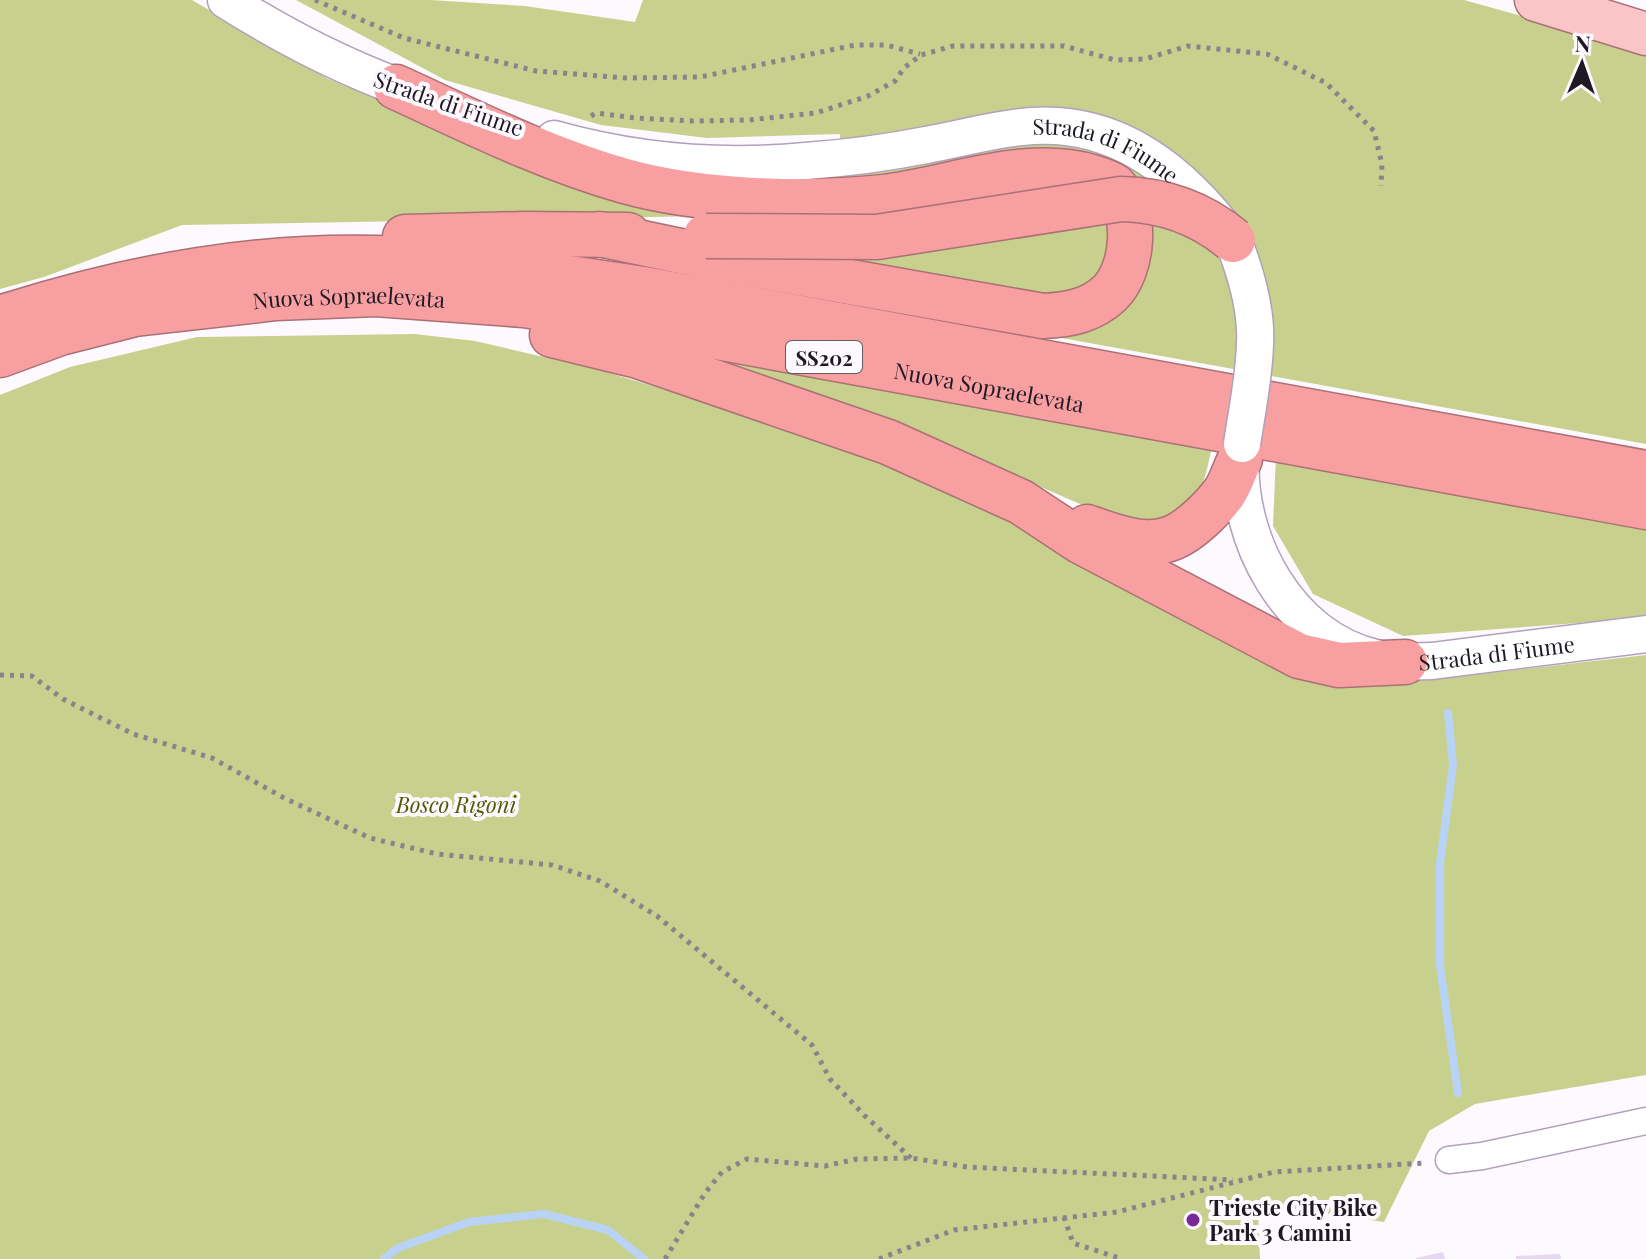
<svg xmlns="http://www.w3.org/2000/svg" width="1646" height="1259" font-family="'Playfair Display',serif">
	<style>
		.green { fill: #c7d18d }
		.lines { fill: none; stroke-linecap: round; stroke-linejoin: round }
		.stream { stroke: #b9d3f6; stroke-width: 8 }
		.building { fill: #e6d6f2 }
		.street-casing { stroke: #b1a1bc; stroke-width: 29 }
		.secondary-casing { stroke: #b1a1bc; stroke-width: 39 }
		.primary-casing { stroke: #ab7075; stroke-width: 45 }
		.highway-casing { stroke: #ab7075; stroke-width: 47 }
		.path { stroke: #88848c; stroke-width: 5; stroke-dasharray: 4 6; stroke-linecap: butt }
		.street { stroke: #fff; stroke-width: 26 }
		.secondary { stroke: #fff; stroke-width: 36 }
		.primary { stroke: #fac5c7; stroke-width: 42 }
		.highway { stroke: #f79fa1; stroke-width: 44 }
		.secondary-bridge-casing { stroke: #b1a1bc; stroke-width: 39; stroke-linecap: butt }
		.highway-bridge-casing { stroke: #ab7075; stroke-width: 47; stroke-linecap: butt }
		.secondary-bridge { stroke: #fff; stroke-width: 36 }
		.highway-bridge { stroke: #f79fa1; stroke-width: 44 }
		.poi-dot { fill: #792898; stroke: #fcf9ff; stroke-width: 3 }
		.labels { text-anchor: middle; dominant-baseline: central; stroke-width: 8; stroke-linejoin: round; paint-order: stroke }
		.shield { fill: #fcf9ff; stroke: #615c66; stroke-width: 2 }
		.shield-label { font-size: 20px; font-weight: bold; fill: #1f1924 }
		.street-label { font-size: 22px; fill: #1f1924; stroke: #fcf9ff }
		.park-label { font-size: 22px; font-style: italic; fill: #525a06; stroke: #fcf9ff }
		.poi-label { font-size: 22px; font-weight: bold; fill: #1f1924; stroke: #fcf9ff; text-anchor: start }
	</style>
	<rect width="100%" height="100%" fill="#fcf9ff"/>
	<g class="green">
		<path d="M0,0H192L328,79L572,178L1092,194L1113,237L1100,280L1053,303L706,236V216L182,225L44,277L0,289Z"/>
		<path d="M296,0H430L525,6L635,22L643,0H1464L1646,51V444L996,326L1063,328L1141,220L840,181V134L707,138L601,125L445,80Z"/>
		<path d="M415,334L475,341L600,370L836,442L960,492L1356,680L1455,677L1646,655V1075L1475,1104L1429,1131L1384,1222L1261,1204L1258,1212L1260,1259H0V395L70,367L197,337Z"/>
		<path d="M690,355L1213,443C1209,458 1207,474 1201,487C1186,522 1148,522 1117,520L909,430Z"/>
		<path d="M1276,456L1646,529V618L1403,636L1313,594L1273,526Z"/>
	</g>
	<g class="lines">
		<g class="stream">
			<path d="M1448,713L1453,765L1440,863V966L1458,1093"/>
			<path d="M384,1259L398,1248L469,1222L544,1214L608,1230L644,1259"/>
		</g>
	</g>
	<g class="building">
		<path d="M1443,1252L1445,1259H1416V1258Z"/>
		<path d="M1560,1254L1561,1259H1516V1256Z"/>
	</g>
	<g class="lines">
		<g class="street-casing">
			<path id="street" d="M1449,1160L1482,1156L1646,1121"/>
		</g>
		<g class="secondary-casing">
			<g id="secondary">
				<path d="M226,0C288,39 352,72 422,95"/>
				<path id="s1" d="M554,139C636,162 720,169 806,161C846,158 886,153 926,145C961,139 997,128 1033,126C1113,121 1175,167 1222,226"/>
				<path id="s2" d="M1241,454C1235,539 1289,639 1376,658C1395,662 1413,662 1432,661L1646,634"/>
			</g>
		</g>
		<g class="primary-casing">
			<path id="primary" d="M1536,0L1646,34"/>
		</g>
		<g class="highway-casing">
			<g id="highway">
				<path d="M396,87C470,121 546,159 625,181C700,202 806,205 883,197C951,189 1024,157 1092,177C1099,179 1109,182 1114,186C1138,211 1134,269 1110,293C1091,311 1068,315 1043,316L709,257L599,234"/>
				<path d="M405,237L524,234L628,235"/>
				<path d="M0,318C131,276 263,252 401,259C482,264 563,277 643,289L1646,473"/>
				<path d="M552,335L638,356L888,442L1021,502L1080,541L1299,656L1339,665L1405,662"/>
				<path id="s3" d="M0,355L60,333L135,314L276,298L376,294L524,305L640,323L1646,507"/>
				<path d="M1087,527C1112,536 1146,549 1172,538C1190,531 1213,508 1224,493C1231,483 1235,469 1240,459"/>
			</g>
		</g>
		<g class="path">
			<path d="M315,0L404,38L536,71L627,78L700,77L855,45H886L920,54"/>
			<path d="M591,116L596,113L635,118L693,121L749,120L816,113L868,96L895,81L904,68L921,55L953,46H1064L1115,60L1145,59L1188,46L1267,54L1326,83L1374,131L1382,164L1381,186"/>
			<path d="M0,675L32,676L63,699L133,734L212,758L286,799L370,838L437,854L552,865L600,881L657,916L812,1045L830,1079L864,1115L911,1158"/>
			<path d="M1064,1217L1073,1243L1122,1259"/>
			<path d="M665,1259L705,1193L722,1172L747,1159L825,1166L857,1159L911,1158L967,1167L1233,1180"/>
			<path d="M879,1259L954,1230L1117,1212L1274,1172L1424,1163"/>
		</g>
		<use href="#street" class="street"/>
		<use href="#secondary" class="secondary"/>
		<use href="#primary" class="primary"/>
		<use href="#highway" class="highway"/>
		<g class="secondary-bridge-casing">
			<path id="secondary-bridge" d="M1233,240C1246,273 1257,309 1255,344C1254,378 1247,411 1242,444"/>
		</g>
		<g class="highway-bridge-casing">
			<path id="highway-bridge" d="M706,236L877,237L1121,199C1164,200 1201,213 1233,240"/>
		</g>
		<use href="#secondary-bridge" class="secondary-bridge"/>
		<use href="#highway-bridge" class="highway-bridge"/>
	</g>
	<circle class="poi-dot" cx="1193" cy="1220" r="8"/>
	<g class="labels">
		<rect class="shield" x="786" y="341" width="76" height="32" rx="6"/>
		<g class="shield-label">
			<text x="824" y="357">SS202</text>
		</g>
		<g class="street-label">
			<text transform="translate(449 103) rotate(19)">Strada di Fiume</text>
			<text stroke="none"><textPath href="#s1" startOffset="562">Strada di Fiume</textPath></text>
			<text stroke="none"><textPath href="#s3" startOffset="356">Nuova Sopraelevata</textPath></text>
			<text stroke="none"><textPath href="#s3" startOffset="1004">Nuova Sopraelevata</textPath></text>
			<text stroke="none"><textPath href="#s2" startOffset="386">Strada di Fiume</textPath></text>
		</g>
		<g class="park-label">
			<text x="456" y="804">Bosco Rigoni</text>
		</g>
		<g class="poi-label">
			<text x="1209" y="1207">Trieste City Bike<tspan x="1209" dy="25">Park 3 Camini</tspan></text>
		</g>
	</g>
	<g transform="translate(1582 64) rotate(2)" stroke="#fcf9ff" stroke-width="6" paint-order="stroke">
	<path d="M0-6L14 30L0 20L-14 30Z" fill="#1f1924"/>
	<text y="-12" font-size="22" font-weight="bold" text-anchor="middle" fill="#1f1924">N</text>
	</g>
</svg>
